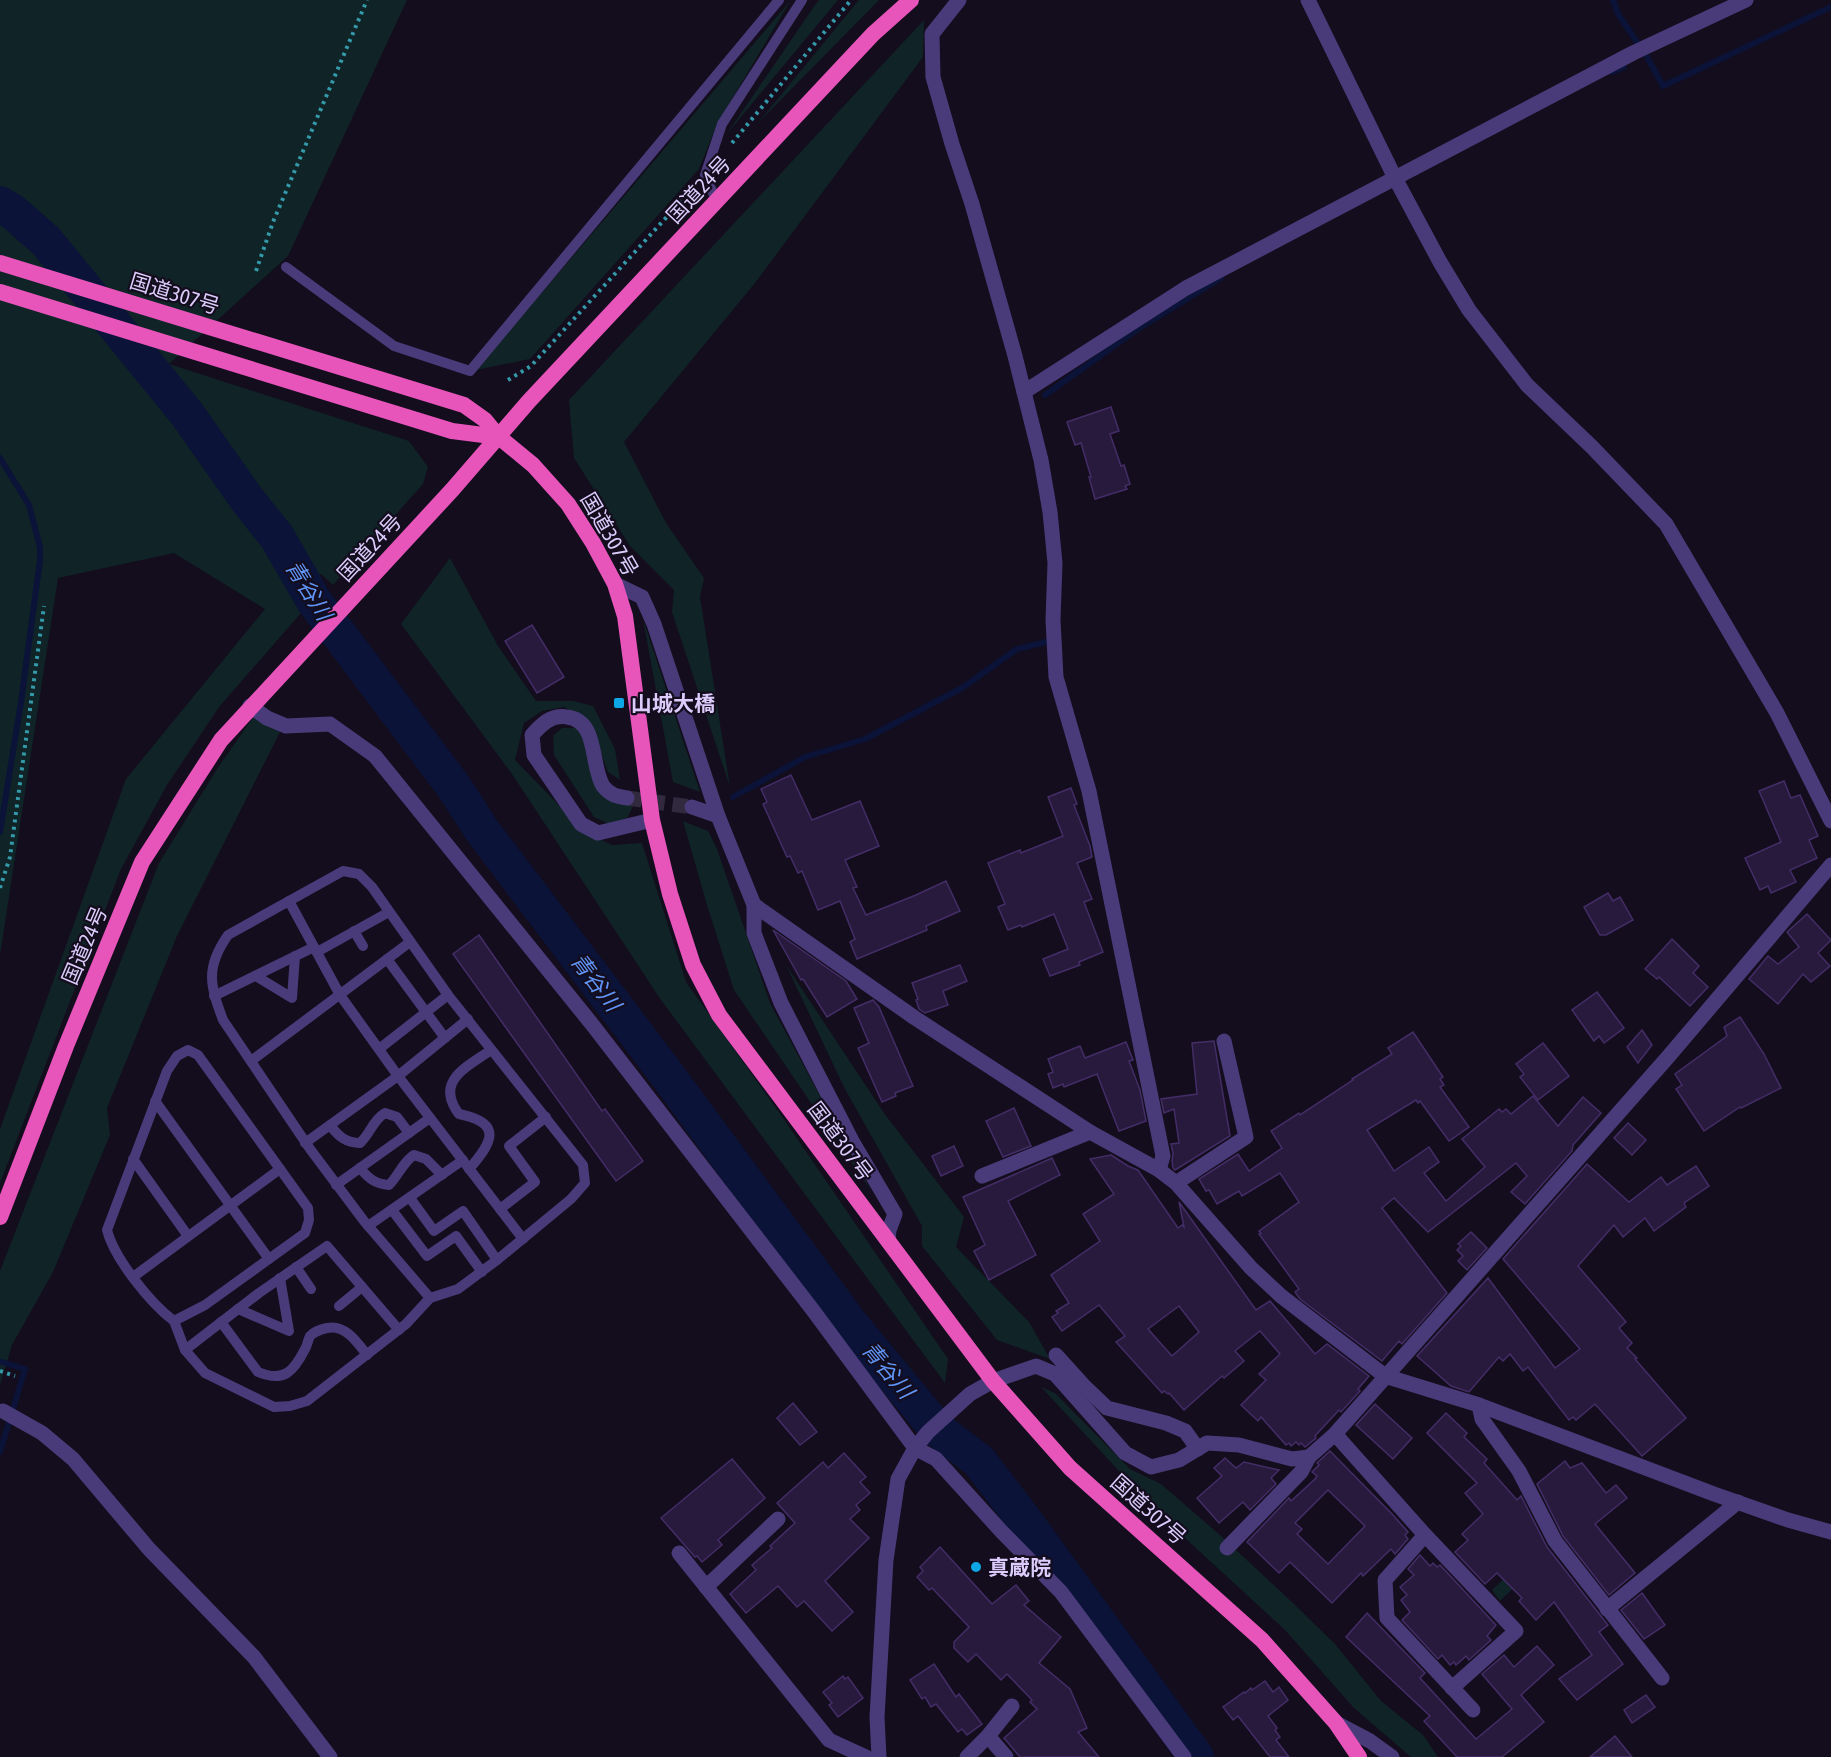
<svg xmlns="http://www.w3.org/2000/svg" width="1831" height="1757" font-family="'Asap Condensed','Noto Sans JP',sans-serif">
	<style>
		.green { fill: #102327 }
		.lines { fill: none; stroke-linecap: round; stroke-linejoin: round }
		.stream { stroke: #0b1338; stroke-width: 6 }
		.river { stroke: #0b1338; stroke-width: 36 }
		.building { fill: #281a3d; stroke: #442d67; stroke-width: 1.5; fill-rule: evenodd }
		.minor-tunnel { stroke: #312a3e; stroke-width: 15; stroke-dasharray: 15 8; stroke-linecap: butt }
		.path { stroke: #3499a8; stroke-width: 4; stroke-dasharray: 3 4.5; stroke-linecap: butt }
		.service { stroke: #493b79; stroke-width: 10 }
		.minor { stroke: #493b79; stroke-width: 15 }
		.trunk { stroke: #e754ba; stroke-width: 16 }
		.poi-dot { fill: #0da7e6; stroke: #130d1d; stroke-width: 2 }
		.labels { text-anchor: middle; dominant-baseline: central; stroke-width: 4.5; stroke-linejoin: round; paint-order: stroke }
		.street-label { font-size: 21px; fill: #dbccfc; stroke: #130d1d }
		.poi-label { font-size: 21px; font-weight: bold; fill: #dbccfc; stroke: #130d1d; text-anchor: start }
		.water-label { font-size: 22px; font-style: italic; fill: #6094f6; stroke: #130d1d }
	</style>
	<rect width="100%" height="100%" fill="#130d1d"/>
	<g class="green">
		<path d="M0,0H407L288,256L169,364L409,441L428,467L423,484L333,585L321,574L286,588L301,613L219,707L167,785L121,869L0,1183V1129L126,779L265,609L174,553L58,578L0,955Z"/>
		<path d="M791,0L717,124L699,169L530,359L476,370Z"/>
		<path d="M819,0H838L726,135L815,5Z"/>
		<path d="M859,0H879L757,124Z"/>
		<path d="M924,20L923,57L755,283L624,442L666,523L704,578L700,597L730,787L672,612L674,590L630,546L574,458L569,400Z"/>
		<path d="M450,558L498,646L536,701H573L593,706L615,749L620,780L608,772L592,729L582,717L564,707L542,711L524,723L515,760L585,832L612,845L642,843L686,982L783,1118L948,1359L945,1383L661,1000L512,774L401,624Z"/>
		<path d="M643,619L700,792L673,782Z"/>
		<path d="M254,716L281,730L177,936L107,1108L110,1135L53,1272L12,1345L0,1385V1271L159,863L217,769Z"/>
		<path d="M562,728H577L589,733L605,792L633,806L628,817L611,825L594,817L554,755L553,736Z"/>
		<path d="M683,821L708,831L717,849L770,1003L871,1191L734,990L707,905Z"/>
		<path d="M786,965L884,1113L964,1217L956,1247L1029,1322L1050,1359L997,1340L922,1246V1226L845,1089Z"/>
		<path d="M1041,1387L1055,1393L1130,1469L1161,1484L1220,1535L1294,1604L1335,1644L1381,1701L1423,1735L1438,1757H1411L1354,1708L1285,1630L1160,1515Z"/>
		<path d="M1532,1570L1500,1601L1492,1590L1509,1574Z"/>
	</g>
	<g class="lines">
		<g class="stream">
			<path d="M1613,0L1618,14L1647,57L1663,86L1831,7"/>
			<path d="M1612,72L1624,67"/>
			<path d="M1045,395L1138,329L1221,278"/>
			<path d="M0,458L29,505L40,547V560L21,702L0,832"/>
			<path d="M733,797L805,757L865,739L962,688L1017,649L1054,640"/>
			<path d="M0,1452L25,1369L2,1362"/>
		</g>
		<path class="river" d="M0,204L13,212L46,241L187,414L246,498L277,537L314,601L454,787L481,829L668,1076L849,1322L937,1429L979,1461L1022,1517L1196,1757"/>
	</g>
	<g class="building">
		<path d="M1111,407L1119,431L1110,434L1121,466L1124,465L1130,484L1125,486L1127,489L1095,499L1089,477H1091L1081,443L1075,445L1067,422Z"/>
		<path d="M532,625L564,677L537,693L505,641Z"/>
		<path d="M791,775L812,820L860,801L879,846L845,860L857,887L853,888L866,915L916,895L946,881L960,911L926,926L927,930L857,959L850,942L855,939L840,901L818,910L802,871L798,873L790,856L787,857L763,804L767,802L761,789Z"/>
		<path d="M1784,781L1791,798L1800,795L1818,836L1809,840L1817,858L1790,870L1796,882L1771,893L1768,886L1760,890L1745,858L1781,842L1759,791Z"/>
		<path d="M1071,788L1077,804L1074,805L1090,846L1092,857L1077,863L1092,899L1084,902L1103,952L1079,962L1080,965L1050,976L1043,959L1068,949L1054,914L1022,927L1021,925L1008,930L998,907L1005,904L988,863L1020,850L1021,853L1063,836L1048,797Z"/>
		<path d="M1608,893L1613,901L1620,897L1633,920L1606,935H1600L1584,907Z"/>
		<path d="M1807,914L1831,940L1818,953L1830,966L1811,982L1803,974L1778,1004L1749,979L1768,956L1778,964L1799,947L1787,932Z"/>
		<path d="M773,930L846,981L857,999L827,1017L803,979L801,980Z"/>
		<path d="M479,935L602,1111L605,1109L643,1161L616,1181L453,954Z"/>
		<path d="M1672,939L1699,966L1693,973L1708,987L1690,1006L1659,977L1657,979L1645,969Z"/>
		<path d="M960,965L967,981L943,991L948,1005L925,1013L919,1009L916,1000L918,999L912,983Z"/>
		<path d="M1597,992L1624,1028L1604,1043L1599,1036L1594,1041L1572,1010Z"/>
		<path d="M873,1000L879,1007L913,1086L895,1093L896,1096L882,1102L858,1048L869,1043L854,1008Z"/>
		<path d="M1740,1017L1764,1054L1781,1088L1741,1108L1740,1107L1704,1131L1676,1089L1682,1085L1675,1074L1727,1036L1724,1027Z"/>
		<path d="M1642,1030L1652,1045L1638,1063L1627,1047Z"/>
		<path d="M1413,1032L1443,1077L1440,1079L1444,1085L1440,1087L1469,1127L1449,1141L1420,1101L1418,1103L1416,1100L1367,1130L1394,1171L1429,1147L1439,1162L1424,1173L1446,1201L1485,1167L1462,1139L1499,1109L1502,1112L1506,1109L1511,1114L1533,1096L1558,1126L1583,1097L1601,1113L1573,1145L1572,1151L1525,1204L1511,1192L1527,1176L1516,1163L1428,1232L1394,1198L1382,1208L1447,1293L1402,1344L1399,1341L1382,1361L1300,1299L1295,1292L1299,1289L1259,1234L1261,1233L1259,1231L1299,1202L1280,1173L1242,1196L1239,1191L1217,1204L1209,1190L1206,1191L1199,1179L1238,1154L1249,1171L1282,1148L1271,1131L1299,1113L1300,1115L1353,1080L1352,1079L1392,1054L1388,1048Z"/>
		<path d="M1214,1041L1230,1136L1175,1170L1173,1168L1172,1161L1173,1153L1171,1144L1179,1143L1174,1109L1164,1113L1161,1099L1197,1094L1192,1043Z"/>
		<path d="M1126,1042L1133,1060L1129,1061L1140,1090L1146,1121L1119,1131L1097,1074L1064,1087L1063,1084L1053,1088L1048,1074L1053,1072L1048,1059L1080,1046L1085,1058Z"/>
		<path d="M1543,1043L1569,1076L1538,1100L1520,1077L1524,1074L1516,1064Z"/>
		<path d="M1014,1108L1031,1146L1003,1157L986,1121Z"/>
		<path d="M1628,1123L1646,1140L1632,1155L1614,1138Z"/>
		<path d="M954,1146L963,1166L941,1176L932,1156Z"/>
		<path d="M1111,1155L1128,1166L1138,1170L1178,1228L1182,1225L1184,1227L1179,1202L1256,1310L1270,1301L1315,1354L1327,1344L1369,1376L1358,1389L1360,1391L1341,1412L1339,1410L1315,1436L1316,1438L1305,1447L1301,1443L1299,1445L1296,1442L1291,1446L1289,1443L1286,1445L1261,1417L1258,1421L1241,1405L1266,1380L1259,1374L1280,1354L1260,1331L1235,1351L1244,1361L1224,1378L1222,1376L1184,1410L1169,1393L1168,1394L1164,1391L1162,1393L1116,1342L1125,1336L1099,1305L1062,1331L1052,1317L1058,1313L1056,1311L1069,1303L1051,1275L1100,1241L1083,1214L1114,1194L1090,1159ZM1179,1306L1199,1332L1172,1356L1148,1329Z"/>
		<path d="M1052,1158L1060,1175L1008,1201L1036,1255L989,1280L974,1251L985,1245L963,1197Z"/>
		<path d="M1587,1164L1629,1202L1661,1177L1667,1185L1696,1166L1709,1186L1684,1203L1686,1207L1654,1231L1645,1218L1623,1237L1614,1225L1578,1266L1626,1322L1619,1328L1632,1343L1627,1348L1637,1358L1635,1359L1686,1418L1642,1456L1595,1404L1576,1420L1573,1417L1569,1420L1528,1367L1523,1371L1510,1354L1503,1361L1499,1357L1469,1392L1451,1386L1417,1356L1488,1278L1555,1368L1580,1349L1503,1259Z"/>
		<path d="M1471,1232L1487,1248L1467,1270L1458,1261L1463,1256L1457,1250L1461,1246L1458,1244Z"/>
		<path d="M793,1403L817,1432L800,1445L777,1418Z"/>
		<path d="M1375,1404L1412,1438L1393,1459L1356,1425Z"/>
		<path d="M1446,1413L1467,1433L1464,1437L1487,1459L1484,1463L1517,1500L1521,1496L1547,1547L1608,1625L1599,1632L1623,1664L1577,1700L1559,1679L1592,1655L1554,1602L1536,1620L1519,1601L1522,1598L1497,1573L1485,1584L1455,1552L1468,1540L1462,1534L1483,1514L1465,1493L1477,1483L1427,1433Z"/>
		<path d="M1330,1451L1392,1514L1408,1532L1405,1535L1408,1539L1395,1554L1391,1549L1363,1576L1361,1573L1332,1603L1290,1562L1279,1573L1247,1542L1289,1498L1291,1501L1315,1479L1317,1476L1312,1472L1319,1465L1317,1463ZM1328,1490L1365,1526L1328,1564L1297,1534L1302,1529L1295,1523Z"/>
		<path d="M844,1453L866,1477L860,1482L870,1493L856,1505L860,1510L850,1519L869,1538L825,1581L853,1612L832,1631L804,1601L797,1607L778,1586L746,1613L730,1594L756,1570L752,1565L772,1548L770,1546L795,1523L777,1503L823,1462L828,1468Z"/>
		<path d="M1225,1458L1236,1468L1244,1462L1279,1470L1271,1478L1276,1484L1250,1510L1243,1502L1219,1523L1197,1498L1222,1476L1214,1468Z"/>
		<path d="M732,1459L765,1498L718,1540L722,1545L702,1562L697,1556L695,1557L661,1518Z"/>
		<path d="M1565,1461L1570,1468L1582,1463L1606,1493L1616,1485L1627,1498L1595,1524L1635,1573L1609,1595L1563,1536L1537,1484Z"/>
		<path d="M940,1547L992,1604L1016,1585L1029,1601L1024,1605L1061,1637L1039,1663L1070,1689L1087,1728L1078,1732L1099,1757H1020L1004,1738L1037,1709L1030,1702L1032,1700L1007,1674L1001,1680L976,1654L968,1662L954,1648V1642L969,1627L932,1588L929,1590L917,1577L923,1571L920,1567Z"/>
		<path d="M1420,1555L1430,1566L1433,1563L1437,1567L1440,1565L1496,1625L1487,1636L1491,1640L1469,1660L1466,1656L1456,1665L1454,1662L1450,1665L1442,1655L1438,1659L1402,1620L1410,1612L1401,1600L1407,1595L1400,1587L1414,1575L1408,1569Z"/>
		<path d="M1642,1593L1665,1625L1644,1639L1621,1610Z"/>
		<path d="M1367,1613L1425,1673L1420,1678L1476,1739L1512,1709L1482,1674L1504,1655L1514,1667L1537,1646L1554,1665L1521,1695L1544,1722L1502,1757H1457L1424,1721L1430,1716L1346,1637Z"/>
		<path d="M934,1664L956,1697L959,1694L982,1724L967,1735L962,1729L958,1732L936,1704L931,1707L925,1697L922,1699L910,1680Z"/>
		<path d="M843,1676L845,1679L848,1677L863,1698L838,1717L829,1705L832,1703L823,1692Z"/>
		<path d="M1265,1681L1273,1692L1279,1687L1288,1700L1268,1716L1277,1728L1275,1730L1280,1737L1276,1740L1289,1757H1270L1238,1716L1233,1720L1223,1707L1244,1692L1245,1693L1251,1688L1252,1690Z"/>
		<path d="M1646,1695L1655,1707L1632,1723L1624,1710Z"/>
		<path d="M1615,1736L1632,1757H1590Z"/>
	</g>
	<g class="lines">
		<path class="minor-tunnel" d="M627,798L692,807"/>
		<g class="path">
			<path d="M732,143L851,0"/>
			<path d="M256,271L273,222L367,0"/>
			<path d="M508,380L531,366L694,187"/>
			<path d="M0,888L10,857L44,606"/>
			<path d="M0,1371L15,1376"/>
		</g>
		<g class="service">
			<path d="M717,202L705,175L722,124L802,0"/>
			<path d="M286,267L394,346L470,371L779,0"/>
			<path d="M289,901L340,995L398,1076L523,1239"/>
			<path d="M354,931L363,946"/>
			<path d="M317,952L389,912"/>
			<path d="M387,959L445,1038"/>
			<path d="M256,976L292,998L295,956"/>
			<path d="M214,996L314,947"/>
			<path d="M379,1049L448,995"/>
			<path d="M188,1050L198,1055L308,1208L309,1220L305,1233L205,1305L174,1321C150,1303 114,1258 107,1230L167,1071L177,1056Z"/>
			<path d="M251,1061L410,942"/>
			<path d="M155,1101L269,1259"/>
			<path d="M330,1125C338,1136 346,1143 360,1143C371,1133 372,1121 385,1113L397,1117L409,1133"/>
			<path d="M305,1143L398,1076L468,1019"/>
			<path d="M133,1159L188,1236"/>
			<path d="M360,1168C368,1178 375,1184 389,1185C399,1175 402,1163 414,1155L426,1159L442,1175"/>
			<path d="M469,1169C492,1143 504,1123 459,1114C434,1081 467,1067 491,1050"/>
			<path d="M336,1185L430,1118"/>
			<path d="M410,1198L434,1231L463,1211L497,1260"/>
			<path d="M500,1209L535,1182L509,1146L546,1117"/>
			<path d="M392,1210L427,1256L456,1236L482,1272"/>
			<path d="M368,1226L463,1160"/>
			<path d="M296,1267L311,1289"/>
			<path d="M133,1277L280,1169"/>
			<path d="M339,1306L362,1287"/>
			<path d="M238,1309L289,1331L280,1278"/>
			<path d="M174,1321L185,1350L205,1373L274,1407L290,1406L307,1401L406,1324L430,1298L458,1289L497,1260L571,1199L585,1183L583,1165L448,995L372,887L359,874L343,871L228,935C205,968 210,985 223,1020L310,1149L364,1221L430,1298"/>
			<path d="M221,1322L258,1372C284,1383 294,1371 305,1349C307,1346 308,1340 310,1336C314,1332 322,1329 327,1328C345,1324 357,1342 367,1355"/>
			<path d="M185,1350L259,1293L327,1246L399,1330"/>
		</g>
		<g class="minor">
			<path d="M959,0L932,34L933,77L952,144L972,204L1015,356L1041,460L1050,512L1055,563L1053,620L1056,677L1089,791L1163,1156L1159,1170"/>
			<path d="M1308,0L1395,178L1440,262L1469,310L1527,385L1592,447L1666,524L1777,713L1831,821"/>
			<path d="M1024,392L1186,288L1633,53L1746,0"/>
			<path d="M615,584L642,597L654,624L718,816L754,905V933L781,1003L852,1141L895,1214L889,1230L888,1241"/>
			<path d="M250,706L267,718L286,726L330,724L375,756L591,1023L812,1309L915,1448L936,1459L1002,1532L1061,1592L1184,1757"/>
			<path d="M627,798C616,796 610,795 603,786C590,765 599,721 567,717C551,714 541,725 532,735L534,755L581,824L598,833L652,820"/>
			<path d="M692,807L718,816"/>
			<path d="M754,905L915,1018L1090,1132L1159,1170L1176,1183L1251,1268L1281,1296L1385,1376L1479,1405L1714,1494L1788,1520L1831,1532"/>
			<path d="M982,1176L1090,1132"/>
			<path d="M1176,1183L1246,1137L1224,1041"/>
			<path d="M1056,1355L1085,1387L1107,1408L1166,1423L1185,1431L1198,1449"/>
			<path d="M1479,1405L1482,1419L1519,1471L1555,1541L1662,1678"/>
			<path d="M3,1411L42,1433L73,1459L149,1549L254,1657L330,1757"/>
			<path d="M1335,1434L1425,1535L1516,1631L1452,1688"/>
			<path d="M1425,1535L1385,1580L1387,1618L1473,1710"/>
			<path d="M1227,1548L1301,1472L1309,1457L1335,1434L1668,1057L1831,865"/>
			<path d="M679,1553L829,1740L866,1757"/>
			<path d="M706,1587L778,1519"/>
			<path d="M1607,1609L1738,1502"/>
			<path d="M1336,1723L1370,1741L1392,1757"/>
			<path d="M988,1736L1006,1757"/>
			<path d="M879,1757L877,1717L886,1560L898,1479L915,1448L928,1432L970,1394L993,1381L1036,1366L1055,1374L1125,1453L1151,1467L1179,1460L1207,1443L1239,1445L1292,1459L1309,1457"/>
			<path d="M967,1757L988,1736L1012,1706"/>
		</g>
		<g class="trunk">
			<path d="M0,263L464,405L485,420L499,437L533,465L568,504L593,543L615,584L625,616L652,820L670,894L693,965L719,1015L993,1381L1070,1468L1262,1640L1336,1723L1359,1757"/>
			<path d="M0,292L452,431L499,437"/>
			<path d="M0,1217L66,1046L142,862L221,740L452,490L529,401L873,34L911,0"/>
		</g>
	</g>
	<g class="poi-dot">
		<rect x="613" y="697" width="12" height="12" rx="3"/>
		<circle cx="976" cy="1567" r="6"/>
	</g>
	<g class="labels">
		<g class="street-label">
			<text transform="translate(698 189) rotate(-47)">国道24号</text>
			<text transform="translate(175 293) rotate(17)">国道307号</text>
			<text transform="translate(610 534) rotate(60)">国道307号</text>
			<text transform="translate(369 547) rotate(-47)">国道24号</text>
			<text transform="translate(84 945) rotate(-67)">国道24号</text>
			<text transform="translate(841 1141) rotate(53)">国道307号</text>
			<text transform="translate(1149 1509) rotate(42)">国道307号</text>
		</g>
		<g class="poi-label">
			<text x="631" y="703">山城大橋</text>
			<text x="988" y="1567">真蔵院</text>
		</g>
		<g class="water-label">
			<text transform="translate(309 590) rotate(58)">青谷川</text>
			<text transform="translate(596 982) rotate(53)">青谷川</text>
			<text transform="translate(888 1370) rotate(50)">青谷川</text>
		</g>
	</g>
</svg>
